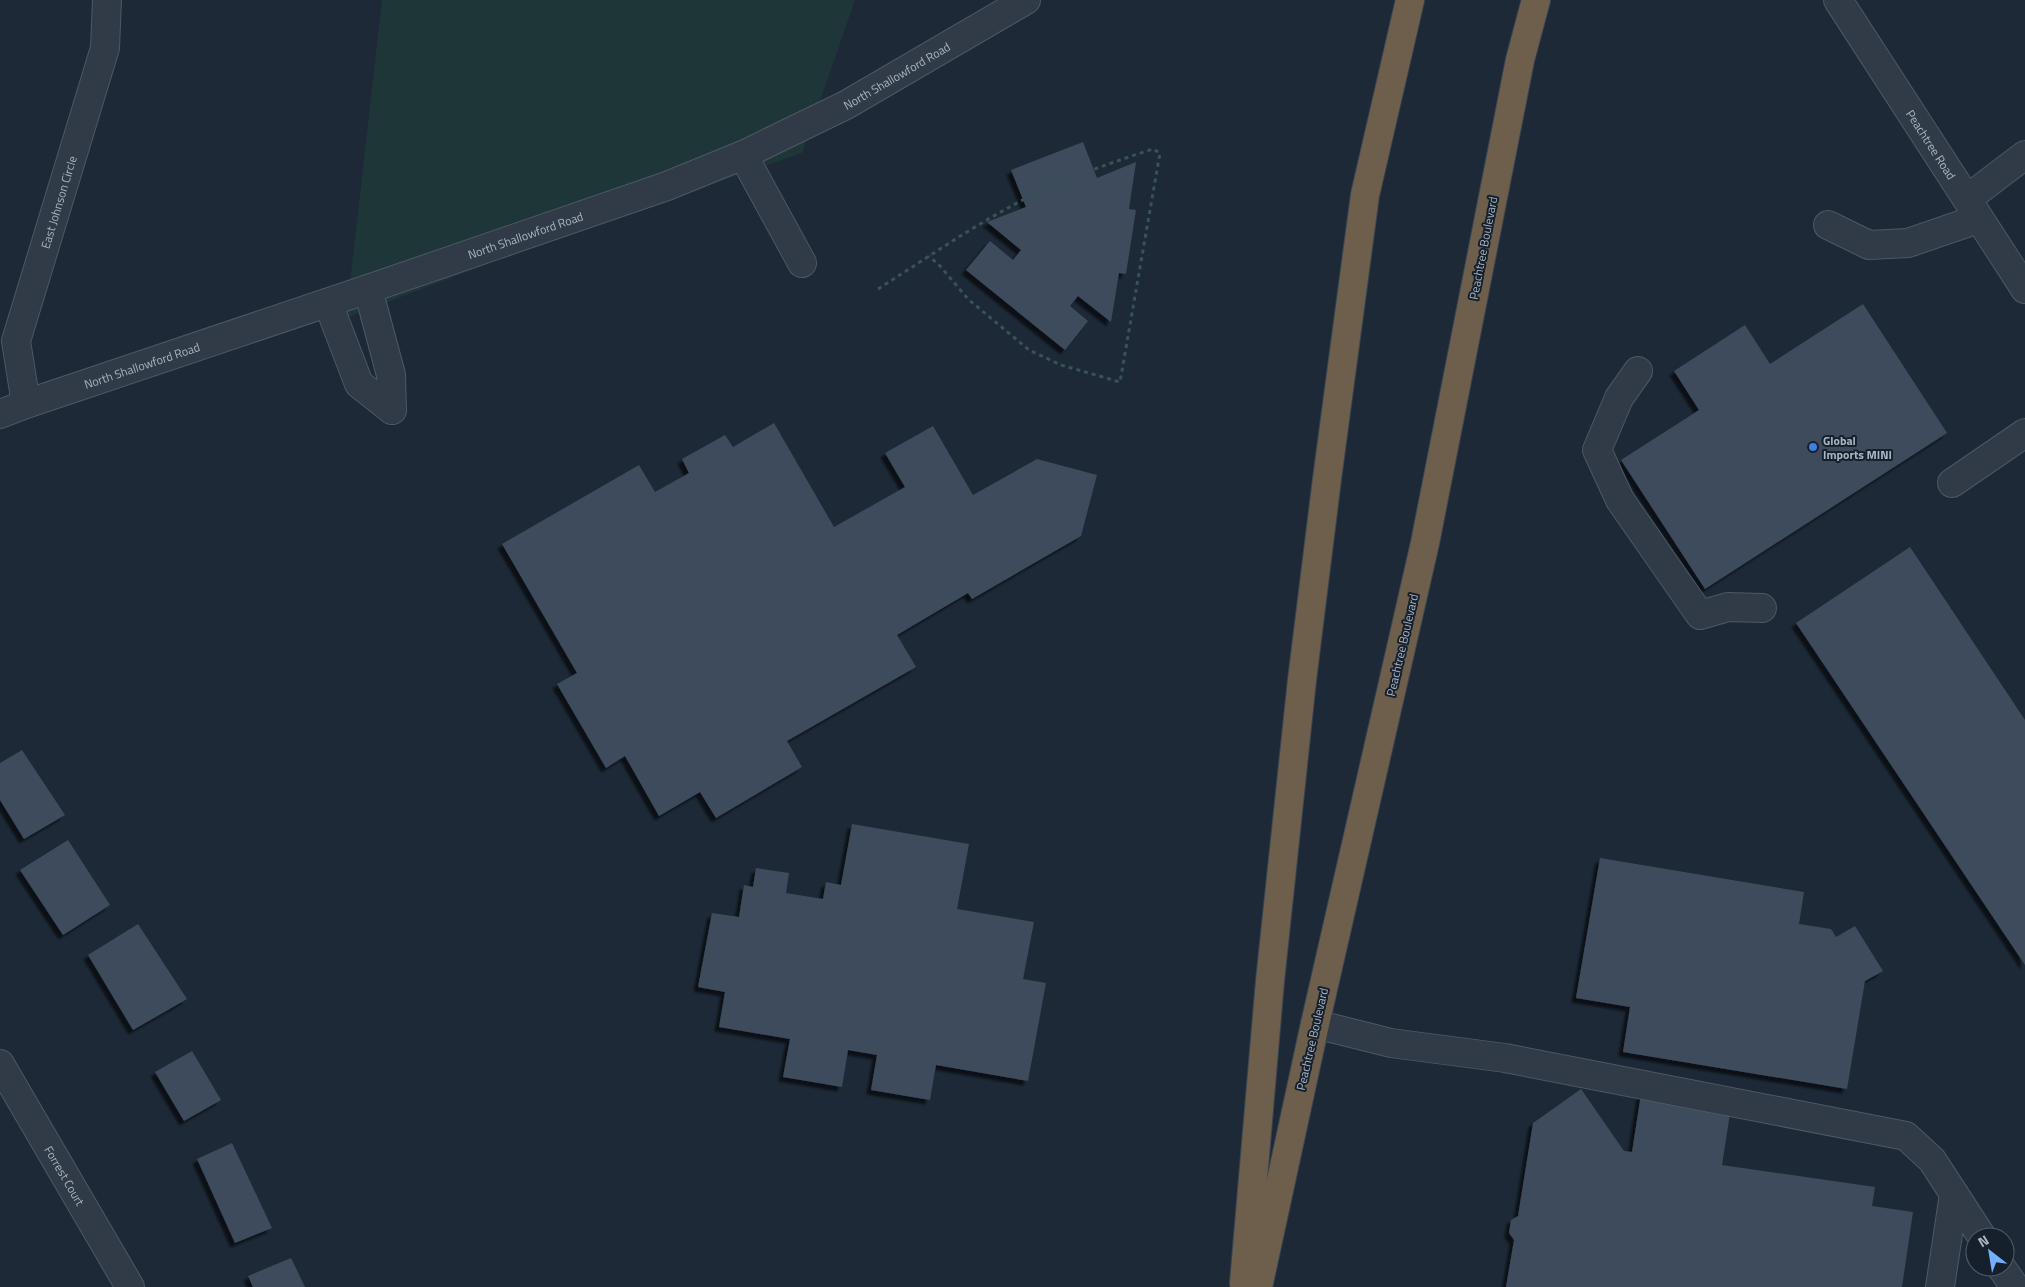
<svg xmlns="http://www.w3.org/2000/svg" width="2025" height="1287" font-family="'Titillium Web',sans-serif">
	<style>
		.green { fill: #1e3638 }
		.building { fill: #3d4b5d; filter: url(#shadow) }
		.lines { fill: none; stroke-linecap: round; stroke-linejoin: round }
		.minor-casing { stroke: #4d5866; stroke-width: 30 }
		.highway-casing { stroke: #3b4552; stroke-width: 30 }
		.path { stroke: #395253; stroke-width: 3; stroke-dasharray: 4 4; stroke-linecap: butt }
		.minor { stroke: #303b47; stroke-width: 28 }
		.highway { stroke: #6e5f4c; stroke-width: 28 }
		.shop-dot { fill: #3f7fe0; stroke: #16202c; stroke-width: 2 }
		.labels { text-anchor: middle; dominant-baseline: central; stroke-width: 4; stroke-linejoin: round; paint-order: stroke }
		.street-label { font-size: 12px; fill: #a9b5c5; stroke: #16202c }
		.poi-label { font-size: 12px; font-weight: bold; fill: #a9b5c5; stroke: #16202c; text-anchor: start }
	</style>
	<defs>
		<filter id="shadow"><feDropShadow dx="-4.5" dy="4.5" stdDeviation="1" flood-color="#0009"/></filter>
	</defs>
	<rect width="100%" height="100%" fill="#1d2937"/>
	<path class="green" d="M382,0H855L802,153L526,249L346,318Z"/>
	<g class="building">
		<path d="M1083,142L1097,178L1136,162L1129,209L1136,210L1126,274L1119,273L1111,322L1078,296L1070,306L1088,321L1065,350L966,270L990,241L1013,260L1021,250L987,222L1026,207L1011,170Z"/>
		<path d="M1863,304L1947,433L1705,589L1621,460L1699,410L1674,371L1745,325L1770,364Z"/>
		<path d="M774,423L834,527L905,487L885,453L933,426L973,495L1037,459L1097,475L1081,536L972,599L968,593L897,635L916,667L787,741L802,767L716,818L700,792L659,816L625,756L606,768L557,684L577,673L502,544L639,465L655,492L689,473L682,459L725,435L733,447Z"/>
		<path d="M1910,547L2025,720V965L1796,623Z"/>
		<path d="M22,750L65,815L24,839L0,800V763Z"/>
		<path d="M852,824L969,844L957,909L1034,922L1023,979L1046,983L1028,1081L936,1065L930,1100L871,1090L877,1055L848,1050L842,1087L783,1077L790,1039L719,1027L725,992L698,987L712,913L739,917L744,885L753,887L756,868L789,873L786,893L823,899L826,882L841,885Z"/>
		<path d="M68,840L110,905L63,935L20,870Z"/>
		<path d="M1600,858L1804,892L1799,924L1831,929L1836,937L1855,926L1883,971L1865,981L1847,1089L1623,1052L1630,1007L1576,998Z"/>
		<path d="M138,924L187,999L133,1030L88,955Z"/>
		<path d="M192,1051L221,1100L184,1121L155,1072Z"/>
		<path d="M1581,1089L1624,1151L1632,1152L1641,1094L1731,1107L1722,1165L1875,1187L1872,1206L1913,1212L1902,1287H1506L1514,1240L1509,1233L1511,1220L1518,1216L1533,1123Z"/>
		<path d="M232,1143L272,1228L235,1243L197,1159Z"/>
		<path d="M291,1258L305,1287H253L248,1276Z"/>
	</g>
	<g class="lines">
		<g class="minor-casing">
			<g id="minor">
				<path id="s1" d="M1838,0L2025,289"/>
				<path d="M743,155L802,263"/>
				<path d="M1967,199L2025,155"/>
				<path d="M1828,225L1869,245L1908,243L1978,219"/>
				<path d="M368,289L391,375L392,410"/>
				<path d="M328,303L359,384L392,410"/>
				<path d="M1638,371L1619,398L1597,450L1620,500L1700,615L1728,607L1762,608"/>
				<path id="s2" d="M26,404L16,341L105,48L107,0"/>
				<path id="s3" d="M0,414L26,404L368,289L667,186L743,155L846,105L1026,0"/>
				<path d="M1952,483L2025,433"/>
				<path d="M1315,1024L1391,1043L1505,1058L1906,1136L1932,1160L1982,1237"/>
				<path id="s4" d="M0,1064L130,1287"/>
				<path d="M2001,1267L2015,1287"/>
				<path d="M1940,1287L1954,1194"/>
			</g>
		</g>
		<g class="highway-casing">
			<g id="highway">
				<path d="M1244,1283L1270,981L1302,680L1327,479L1365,195L1410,0"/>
				<path d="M1258,1287L1315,1024L1425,543L1520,60L1536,0"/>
			</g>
		</g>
		<path class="path" d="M878,289C935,253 991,213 1052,186C1085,172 1119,160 1153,149L1160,153L1120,382L1061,365L1029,350L968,299L940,266L929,256"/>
		<use href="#minor" class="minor"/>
		<use href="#highway" class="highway"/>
	</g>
	<circle class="shop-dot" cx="1813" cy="447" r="5"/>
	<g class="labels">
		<g class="street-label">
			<text stroke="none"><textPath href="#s3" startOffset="960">North Shallowford Road</textPath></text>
			<text stroke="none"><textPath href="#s1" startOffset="172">Peachtree Road</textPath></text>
			<text stroke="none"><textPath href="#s2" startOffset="209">East Johnson Circle</textPath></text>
			<text stroke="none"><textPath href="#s3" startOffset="555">North Shallowford Road</textPath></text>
			<text transform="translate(1483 248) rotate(-79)">Peachtree Boulevard</text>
			<text stroke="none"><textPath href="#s3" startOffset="150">North Shallowford Road</textPath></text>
			<text transform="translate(1402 645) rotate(-77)">Peachtree Boulevard</text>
			<text transform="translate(1312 1039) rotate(-77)">Peachtree Boulevard</text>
			<text stroke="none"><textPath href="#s4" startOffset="129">Forrest Court</textPath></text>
		</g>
		<g class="poi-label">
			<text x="1823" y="440">Global<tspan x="1823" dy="14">Imports MINI</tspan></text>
		</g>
	</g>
	<g transform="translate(1990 1252) rotate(329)"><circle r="24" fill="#16202c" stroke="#515c69"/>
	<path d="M0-4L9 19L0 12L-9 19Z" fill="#75b0ff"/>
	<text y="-8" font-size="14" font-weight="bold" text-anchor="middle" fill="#a9b5c5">N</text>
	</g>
</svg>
